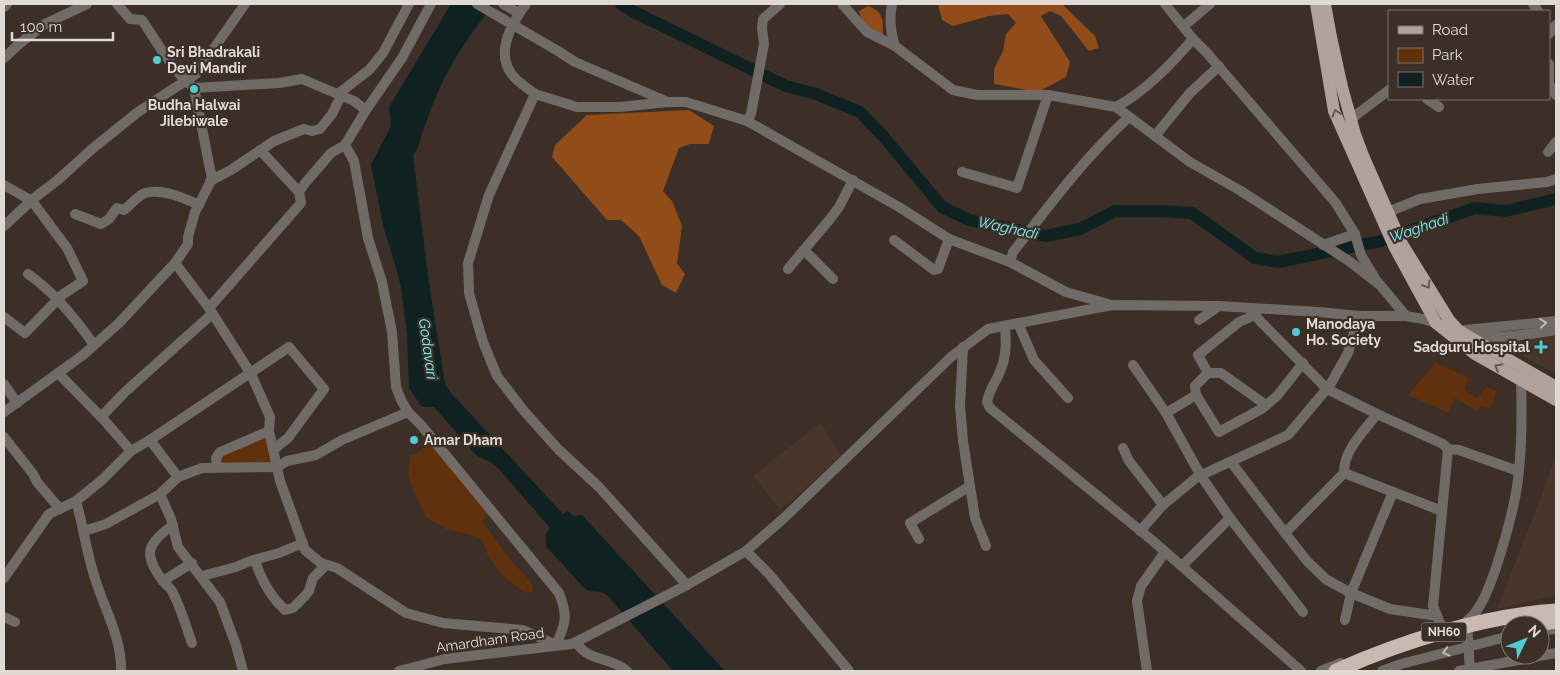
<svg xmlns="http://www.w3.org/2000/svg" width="1560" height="675" font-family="Raleway,sans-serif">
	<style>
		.built { fill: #49362b }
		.green { fill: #61300c }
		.forest { fill: #914c18 }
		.water { fill: #102121 }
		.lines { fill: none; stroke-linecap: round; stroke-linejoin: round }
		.river { stroke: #102121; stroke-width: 12 }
		.minor { stroke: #716b67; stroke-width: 10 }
		.major { stroke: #b0a39b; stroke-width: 12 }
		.highway { stroke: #c9b9b0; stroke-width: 15 }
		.minor-bridge { stroke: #716b67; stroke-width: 10 }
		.highway-bridge { stroke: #c9b9b0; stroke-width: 15 }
		.oneway { stroke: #645850 }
		.oneway2 { stroke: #bfb8b3 }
		.poi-dot { fill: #51ccd3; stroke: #3b2f27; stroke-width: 2 }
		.labels { text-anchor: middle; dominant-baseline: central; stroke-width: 4.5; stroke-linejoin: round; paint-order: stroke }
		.shield { fill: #3b2f27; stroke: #afa6a0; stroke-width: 1 }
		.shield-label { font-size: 12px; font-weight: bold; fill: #e1d9d4 }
		.poi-label { font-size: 14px; font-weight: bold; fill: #e1d9d4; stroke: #3b2f27; text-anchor: start }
		.street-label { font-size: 14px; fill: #e1d9d4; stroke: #3b2f27 }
		.water-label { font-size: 15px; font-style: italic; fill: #72f2f9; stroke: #3b2f27 }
	</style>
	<rect width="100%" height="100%" fill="#3b2f27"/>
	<g class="built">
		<path d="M1556,333V374L1523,356L1528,338Z"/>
		<path d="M820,423L841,455L793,500L780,509L753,476Z"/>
		<path d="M1556,454V596L1497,609L1540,500Z"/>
	</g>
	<g class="green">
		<path d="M1508,338L1520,340C1521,345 1519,349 1513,350L1508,348L1506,344Z"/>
		<path d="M1436,363L1469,378L1464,390L1478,398L1487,387L1496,391L1493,404L1488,409L1481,406L1477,411L1455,398L1448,413L1408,395Z"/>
		<path d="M268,433L276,465L219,466L222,454Z"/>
		<path d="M432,441L490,514L482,521L505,553L533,585L532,592L525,593L501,574L488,556L483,541L475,536L446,529L426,517L413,490L408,475L410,455H415Z"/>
	</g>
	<g class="forest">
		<path d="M938,4H1062L1095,36L1099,48L1089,51L1061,16L1050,11L1041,16L1070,62L1066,77L1038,92L994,84V69L1003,51L1006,34L1016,23L1008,14L989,16L953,26L942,20Z"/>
		<path d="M868,6C884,12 883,20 883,35L877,36L862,22L859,11Z"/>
		<path d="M689,110L714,126L709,144H690L679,148L663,191L672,201L682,226L677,263L685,274L676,293L662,285L639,236L621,220H607L552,157L555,145L587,115Z"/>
	</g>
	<path class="water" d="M451,4H494C479,23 464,43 452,64C437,90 426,121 417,150L413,155L428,276L445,384L451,393L563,514L568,511L574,516L582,515L725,671H673L607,595C600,589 591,594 584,588L546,546V534L550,528L499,469L492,463L477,456L434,407H422L409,388L407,334L401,288L398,274L384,229L371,165L391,126L389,107Z"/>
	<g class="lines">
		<path class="river" d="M621,4L632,11L786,86L816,94L860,112L883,136L942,207L969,220L1046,236L1080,229L1115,211H1160L1192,213L1255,258L1278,262L1381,241L1475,208L1506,211L1556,199"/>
		<g class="minor">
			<path d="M117,4L130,19L142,20C157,42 173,72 194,88L279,83L302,79L354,101L366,110"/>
			<path d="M503,4L519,13"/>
			<path d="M526,4C510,25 493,57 516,79C522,85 529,89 535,94L489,195L468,263L469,293L483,342L497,376L524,411L558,449L599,487L687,585"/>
			<path d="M842,4L867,32L895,46L953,90L977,95H1048L1116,107L1190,162L1241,191L1349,261L1380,285"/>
			<path d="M892,4C889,19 890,31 895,46"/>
			<path d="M1165,4L1193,39L1207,53L1335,202L1355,234L1361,255L1376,280L1406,316"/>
			<path d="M1533,4L1538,11"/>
			<path d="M4,7L7,4"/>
			<path d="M1184,26L1210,4"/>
			<path d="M1549,34L1556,25"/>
			<path d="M558,51L575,62L668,102H686L747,121L899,207L949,239L1010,262L1066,292L1108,304"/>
			<path d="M4,58L19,44L45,24L87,4"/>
			<path d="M1549,64V84L1556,95"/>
			<path d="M194,88L212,179L195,212L188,237V244L175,263L209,308L251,374L270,417L269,431L280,481L305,550L321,563L337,568L406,613L443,623L523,630L556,645C566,623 568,616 559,593L421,425L408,412L401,400L396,387L392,332L382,282L368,238L354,161L345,145L366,110L402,58L431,4"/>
			<path d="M338,94L369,70L383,53L409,4"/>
			<path d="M535,94L577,107H620L667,102"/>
			<path d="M1427,99L1439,107"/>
			<path d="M1116,107C1145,92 1172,63 1193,39"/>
			<path d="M1351,119L1389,90"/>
			<path d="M747,121L751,114L764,44L762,28L763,19L780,4"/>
			<path d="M1155,136L1190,93L1219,66"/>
			<path d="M260,150L299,192"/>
			<path d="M1548,152L1556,142"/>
			<path d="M962,172L1017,188L1048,95"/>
			<path d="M210,181L231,170L274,141L304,129L312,131L320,129L332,114L341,96"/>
			<path d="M4,185L32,201L67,248L83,281L62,295L25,333L4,317"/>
			<path d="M1388,212L1420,199L1478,189L1547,182L1556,179"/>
			<path d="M75,214L101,224L109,219L117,208L124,210C131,205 137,196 145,193C162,188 184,198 199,205"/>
			<path d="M4,226L33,199L59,179L92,149L138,112L196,74L245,4"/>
			<path d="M894,240L934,270L938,269L949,239"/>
			<path d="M1323,245L1355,234"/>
			<path d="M804,250L833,279"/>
			<path d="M1010,262L1013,252C1049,206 1085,157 1129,117"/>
			<path d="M788,269L830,219L839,207L853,180"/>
			<path d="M28,274C54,292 76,319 94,345"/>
			<path d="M209,308L301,203L299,192L306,182L331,153L345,145"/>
			<path d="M1253,308L1255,315L1261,322L1327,389L1377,414L1443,444L1448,449L1433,606L1442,628"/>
			<path d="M1255,315L1239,322L1198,355L1208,373H1221L1266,405"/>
			<path d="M1199,320L1219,306"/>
			<path d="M1018,323L1034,360L1068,398"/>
			<path d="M1005,326C1006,341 1007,354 1001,369C997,381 989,389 987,402L990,408L1153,541L1301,671"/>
			<path d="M1465,330L1556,321"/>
			<path d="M1467,333C1495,341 1528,334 1556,330"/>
			<path d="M963,347L960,406L963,441L975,518L986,546"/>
			<path d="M1133,365L1166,413L1201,476L1230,518L1303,612"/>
			<path d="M58,373L104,420L131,451"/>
			<path d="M1208,373L1195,386L1196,395L1219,432L1263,408L1277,396L1303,363"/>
			<path d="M4,384L17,403"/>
			<path d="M4,412L83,355L119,323L175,263"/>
			<path d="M1166,413L1196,395"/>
			<path d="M101,417L125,392L212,314"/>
			<path d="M4,437L33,474L37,482L60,509"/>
			<path d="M150,440L178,477L160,494L171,519L178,547L220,602L236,645L243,671"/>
			<path d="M1123,448L1129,461L1163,505"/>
			<path d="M1448,449L1459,450L1518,471"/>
			<path d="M1231,462L1285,533"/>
			<path d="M217,467L216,458L220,452L269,431"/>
			<path d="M1344,473C1343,451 1364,431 1377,414"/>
			<path d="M178,477L202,468L277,467L287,461L316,455L342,440L408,412"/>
			<path d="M76,501C83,525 86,549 93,572C102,605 122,636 121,671"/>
			<path d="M173,525C146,544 143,555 163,581C166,585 171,588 173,593C181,608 186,627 192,643"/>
			<path d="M84,531L106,524L160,494"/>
			<path d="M1140,531L1163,505L1197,477L1288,435L1330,385L1348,353L1359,316"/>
			<path d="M919,539L910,523L970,486"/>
			<path d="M746,551L769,574L849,671"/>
			<path d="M255,560C261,580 270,596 285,610L293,608L305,596L309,591L313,578L326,565"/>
			<path d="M1182,566L1230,518"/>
			<path d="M202,576L236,567L250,561L279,553L303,543"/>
			<path d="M4,578L49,514L76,501L102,480L131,451L150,440L289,347L324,389L288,438L274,449"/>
			<path d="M163,581L192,563"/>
			<path d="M1437,616L1390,609L1351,593L1327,580L1307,561L1285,533L1344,473L1442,511"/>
			<path d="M4,617L15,622"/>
			<path d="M1345,620L1351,593L1393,492"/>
			<path d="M1540,631L1556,629"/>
			<path d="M576,642C588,662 609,656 627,671"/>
			<path d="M399,671L445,659L572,644L687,585L746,551L783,519L951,357L988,329L1112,305L1219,306L1319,312L1359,316H1406L1423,319L1439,324"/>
			<path d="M1147,671L1137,601L1141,586L1165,552"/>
			<path d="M1321,671L1341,663"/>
			<path d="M1382,671L1401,664L1510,636"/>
			<path d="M1459,671L1556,653"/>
			<path d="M1470,671L1467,621C1482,609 1489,587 1496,568C1505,540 1514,510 1518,480C1522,447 1522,413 1521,380"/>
		</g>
		<g class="major">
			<path d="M1316,4L1334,111L1395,248L1436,323L1475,354L1556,400"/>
			<path d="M1325,4L1331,37L1342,87L1355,134L1364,158L1402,244L1449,320L1459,331L1556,387"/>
		</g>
		<path class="highway" d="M1529,625L1556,621"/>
		<path class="minor-bridge" d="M477,4L558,51"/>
		<path class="highway-bridge" d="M1336,671C1402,641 1484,616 1556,611"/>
	</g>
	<defs><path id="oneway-chevron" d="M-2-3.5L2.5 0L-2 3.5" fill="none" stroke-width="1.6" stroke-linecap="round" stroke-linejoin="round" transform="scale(1.25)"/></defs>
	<g class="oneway">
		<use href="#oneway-chevron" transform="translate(1336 113) rotate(-108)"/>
		<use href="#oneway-chevron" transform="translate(1427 285) rotate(59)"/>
		<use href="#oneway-chevron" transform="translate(1498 367) rotate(-150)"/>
	</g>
	<g class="oneway2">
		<use href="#oneway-chevron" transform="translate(1543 323) rotate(-6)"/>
		<use href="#oneway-chevron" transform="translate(1446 652) rotate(165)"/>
	</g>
	<g class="poi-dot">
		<circle cx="157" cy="60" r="5"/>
		<circle cx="194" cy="89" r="5"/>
		<circle cx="1296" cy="332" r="5"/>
		<path d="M1538.5 339.5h5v5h5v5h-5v5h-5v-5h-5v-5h5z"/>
		<circle cx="414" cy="440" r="5"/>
	</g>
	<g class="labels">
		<rect class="shield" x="1421.5" y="622.5" width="45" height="19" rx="4"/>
		<g class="shield-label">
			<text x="1444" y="632">NH60</text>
		</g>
		<g class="poi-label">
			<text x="167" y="52">Sri Bhadrakali<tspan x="167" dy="16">Devi Mandir</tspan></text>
			<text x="194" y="105" text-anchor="middle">Budha Halwai<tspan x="194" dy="16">Jilebiwale</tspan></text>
			<text x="1306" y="324">Manodaya<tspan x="1306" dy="16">Ho. Society</tspan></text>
			<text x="1530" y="347" text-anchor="end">Sadguru Hospital</text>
			<text x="424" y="440">Amar Dham</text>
		</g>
		<g class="street-label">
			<text transform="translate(490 640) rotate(-8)">Amardham Road</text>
		</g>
		<g class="water-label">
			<text transform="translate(1008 228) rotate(12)">Waghadi</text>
			<text transform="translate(1419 228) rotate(-19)">Waghadi</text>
			<text transform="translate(428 349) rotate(82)">Godavari</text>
		</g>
	</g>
	<rect width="1560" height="675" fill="none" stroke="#e1d9d4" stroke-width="10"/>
	<rect x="1388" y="10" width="162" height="90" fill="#3b2f27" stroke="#7d736c"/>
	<rect x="1398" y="26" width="25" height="8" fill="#b0a39b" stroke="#7d736c"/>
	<text x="1432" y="35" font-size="15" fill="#e1d9d4">Road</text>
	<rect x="1398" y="48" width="25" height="15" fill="#61300c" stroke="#7d736c"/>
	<text x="1432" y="60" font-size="15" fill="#e1d9d4">Park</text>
	<rect x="1398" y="72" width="25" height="15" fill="#102121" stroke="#7d736c"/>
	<text x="1432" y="85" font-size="15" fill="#e1d9d4">Water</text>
	<g transform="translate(1525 640) rotate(47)"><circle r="24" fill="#3b2f27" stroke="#7d736c"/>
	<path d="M0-4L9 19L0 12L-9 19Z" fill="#51ccd3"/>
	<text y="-8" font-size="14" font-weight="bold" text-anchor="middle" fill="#e1d9d4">N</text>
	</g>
	<path d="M12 32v8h101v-8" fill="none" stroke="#e1d9d4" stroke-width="2.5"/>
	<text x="20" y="32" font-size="15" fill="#e1d9d4" stroke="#3b2f27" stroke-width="4" paint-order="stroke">100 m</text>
</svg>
